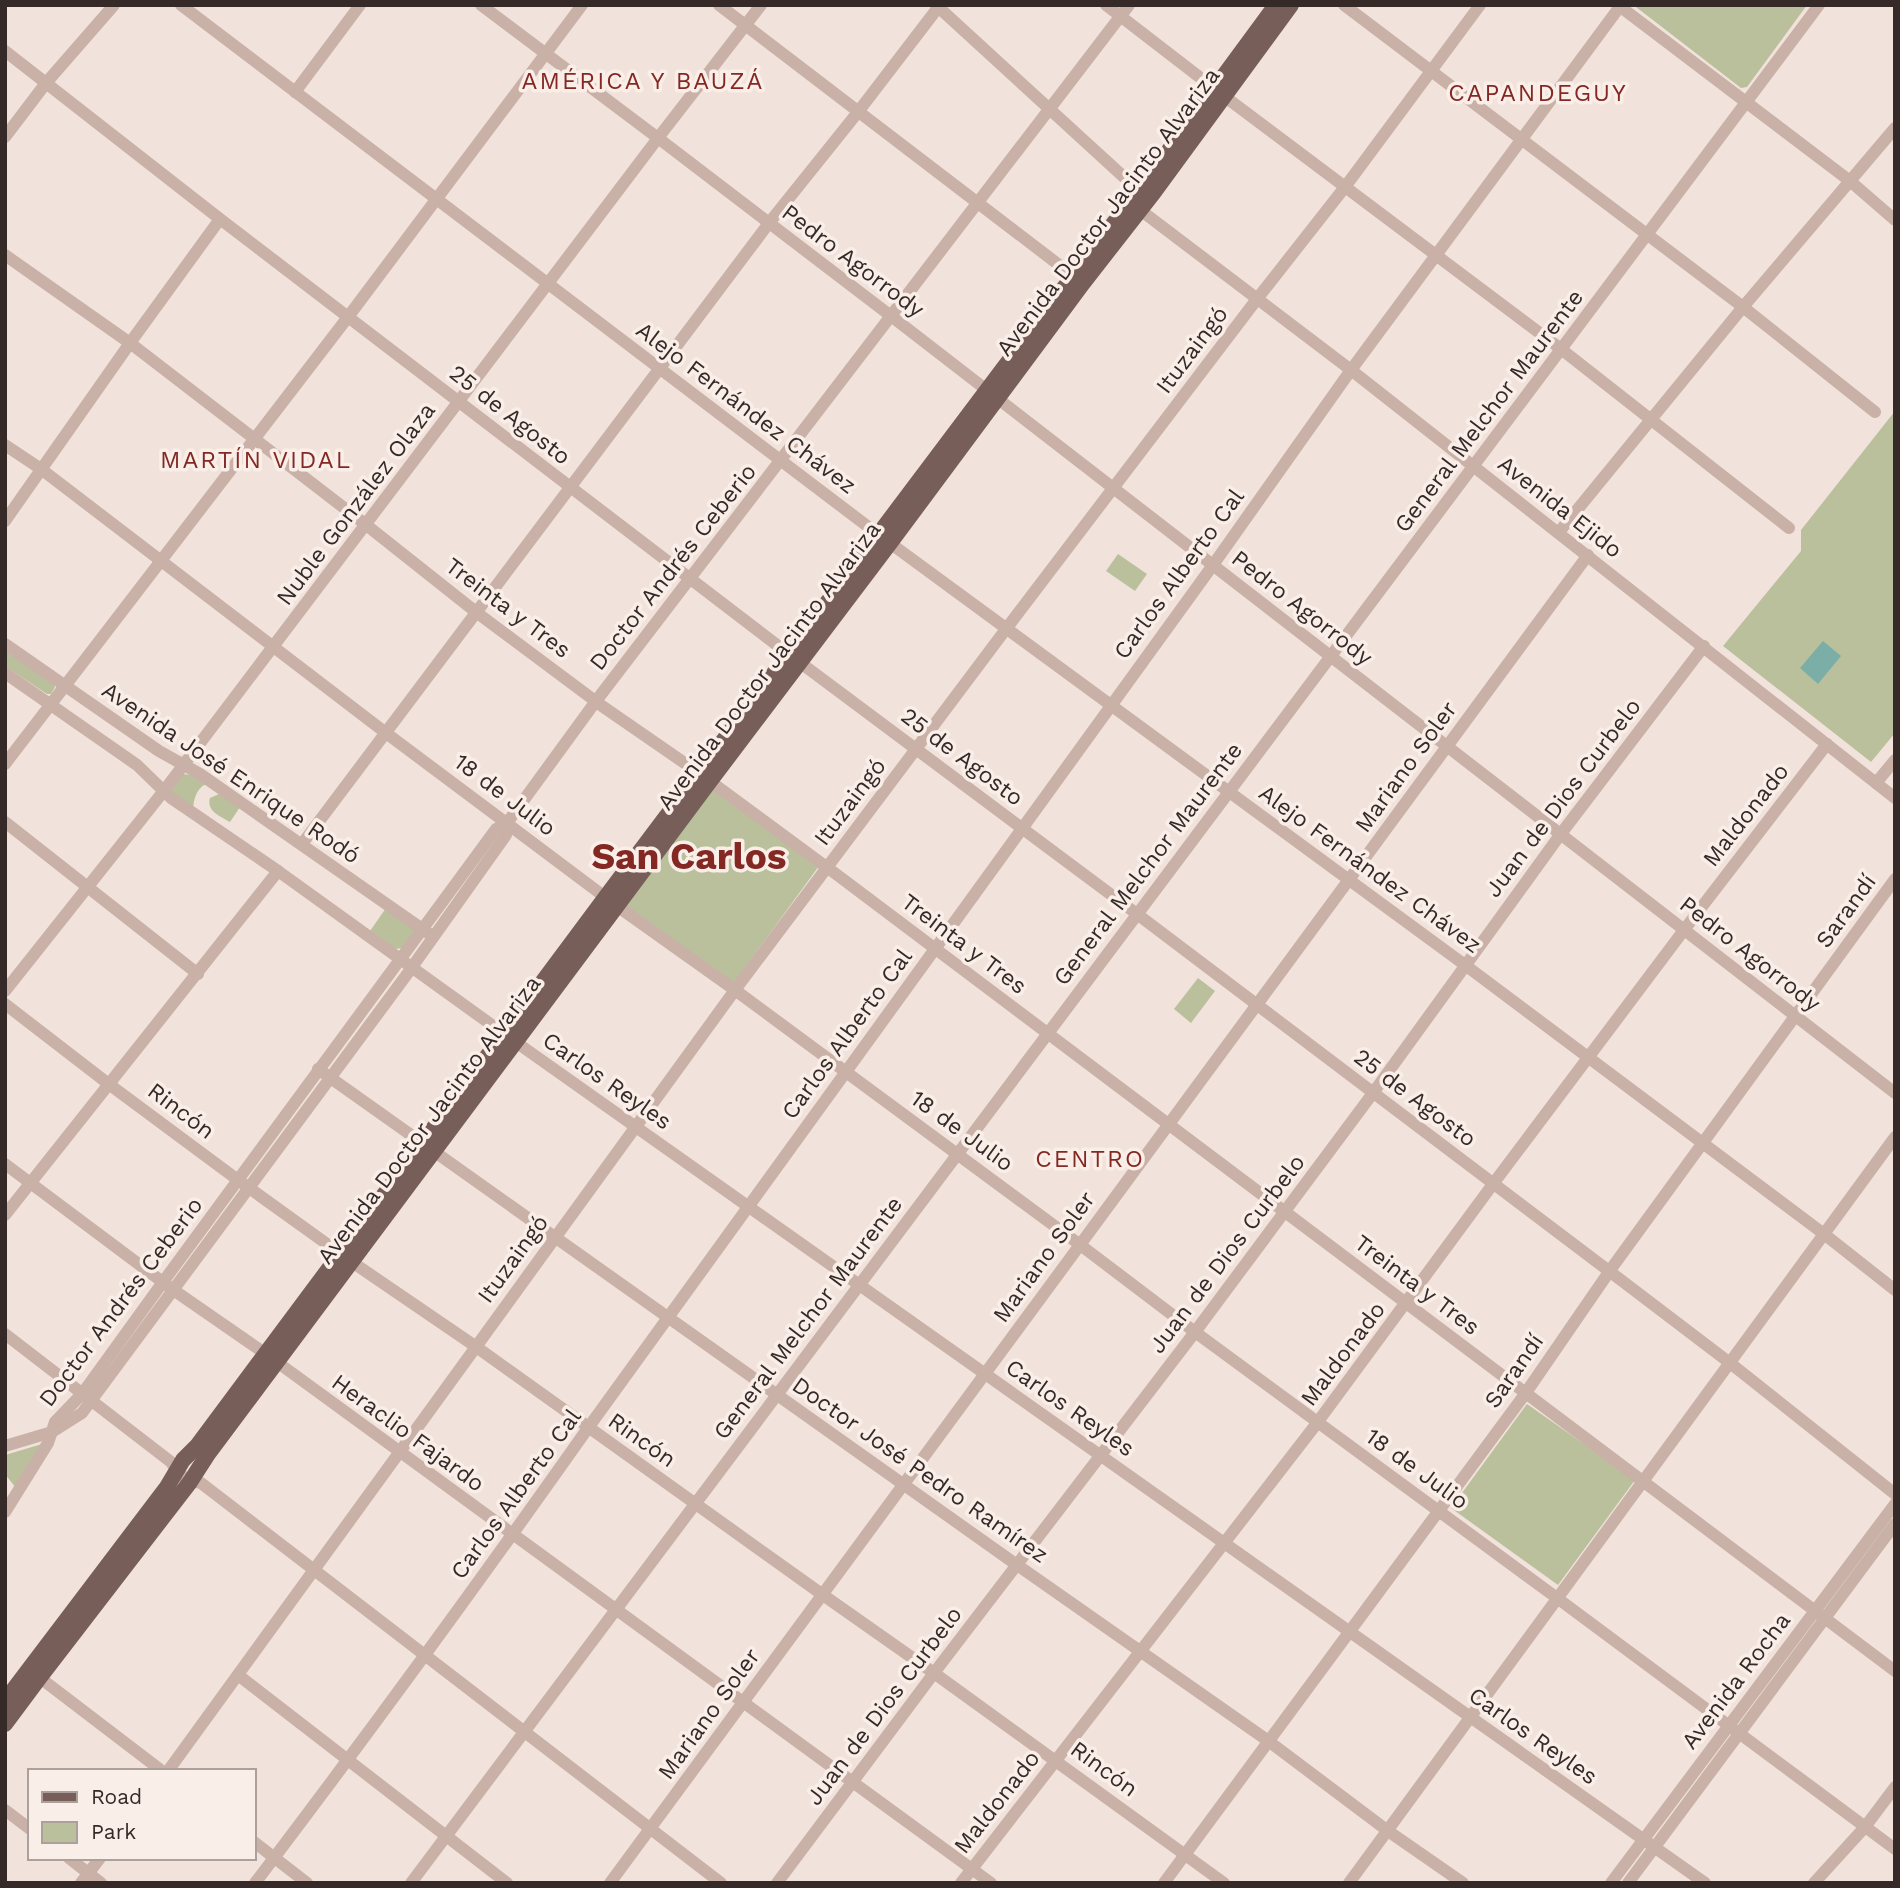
<svg xmlns="http://www.w3.org/2000/svg" width="1900" height="1888" font-family="'Work Sans',sans-serif">
	<style>
		.green { fill: #bac09c }
		.water { fill: #7baea6 }
		.lines { fill: none; stroke-linecap: round; stroke-linejoin: round }
		.minor { stroke: #c9b1a7; stroke-width: 12 }
		.major { stroke: #775e59; stroke-width: 16 }
		.labels { text-anchor: middle; dominant-baseline: central; stroke-width: 7; stroke-linejoin: round; paint-order: stroke }
		.street-label { font-size: 23px; fill: #362a28; stroke: #f9eee8 }
		.neighbourhood-label { font-size: 24px; letter-spacing: 2px; fill: #832823; stroke: #f9eee8 }
		.town-label { font-size: 37px; font-weight: bold; fill: #832823; stroke: #f9eee8 }
	</style>
	<rect width="100%" height="100%" fill="#f1e3db"/>
	<g class="green">
		<path d="M1635,5H1807L1747,87L1741,88L1636,7Z"/>
		<path d="M1895,411V733L1871,762L1723,646L1801,551V530Z"/>
		<path d="M1118,554L1147,574L1135,591L1106,571Z"/>
		<path d="M5,651L54,684L55,687L51,694H47L5,666Z"/>
		<path d="M183,774L191,775L206,784C196,789 194,799 193,809L171,791Z"/>
		<path d="M714,788L819,866L733,984L626,906Z"/>
		<path d="M219,794L240,807L230,822C220,816 206,811 210,798Z"/>
		<path d="M386,908L416,929L403,948L395,949L370,931Z"/>
		<path d="M1198,978L1215,991L1191,1023L1174,1009Z"/>
		<path d="M1527,1404L1635,1480L1558,1585L1451,1508Z"/>
		<path d="M42,1444L16,1488L5,1474V1455Z"/>
	</g>
	<path class="water" d="M1823,641L1841,656L1818,684L1800,668Z"/>
	<g class="lines">
		<g class="minor">
			<path d="M181,5L879,535L1465,965L1824,1234L1895,1290"/>
			<path d="M481,5L658,138L891,316L1895,1093"/>
			<path d="M719,5L1080,281"/>
			<path d="M936,5L1138,190"/>
			<path d="M1106,5L1224,96L1561,349L1789,528"/>
			<path d="M1344,5L1743,307L1875,412"/>
			<path d="M1618,5L1850,181L1895,220"/>
			<path d="M5,51L220,219L790,655L1137,914L1613,1274L1730,1363L1895,1494"/>
			<path d="M295,92L360,5"/>
			<path d="M5,137L46,83L114,5"/>
			<path d="M1135,206L1351,370L1895,798"/>
			<path d="M5,255L130,343L365,524L476,612L602,706L699,773L836,874L1895,1671"/>
			<path d="M5,445L41,469L386,733L617,906L735,990L1079,1244L1195,1332L1557,1598L1895,1849"/>
			<path d="M5,521L130,343L220,219"/>
			<path d="M1559,532L1743,307L1895,128"/>
			<path d="M5,644L159,751L200,774L428,933"/>
			<path d="M5,673L137,765L171,798L278,871L496,1028L1705,1883"/>
			<path d="M5,764L348,317L582,5"/>
			<path d="M1876,783L1895,760"/>
			<path d="M5,822L198,974"/>
			<path d="M302,844L769,223L858,112L940,5"/>
			<path d="M5,991L163,792L658,138L761,5"/>
			<path d="M5,1004L110,1085L238,1180L352,1262L475,1346L823,1595L934,1673L1224,1883"/>
			<path d="M318,1069L1017,1565L1267,1740L1388,1831L1463,1883"/>
			<path d="M5,1164L172,1289L266,1354L991,1883"/>
			<path d="M5,1215L278,871"/>
			<path d="M5,1334L171,1462C178,1474 186,1481 201,1483L721,1883"/>
			<path d="M5,1446L52,1432L82,1413L405,977L506,835L507,823"/>
			<path d="M5,1512L48,1443L55,1422L82,1394L163,1282L496,829L507,823L596,701L1129,5"/>
			<path d="M35,1674L162,1771"/>
			<path d="M238,1675L507,1883"/>
			<path d="M168,1771L735,990L1006,629L1257,299L1345,187L1480,5"/>
			<path d="M5,1810L30,1829"/>
			<path d="M254,1842L307,1883"/>
			<path d="M69,1858L101,1883"/>
			<path d="M81,1883L100,1858"/>
			<path d="M255,1883C369,1733 480,1581 588,1428L1213,565L1351,370L1621,5"/>
			<path d="M411,1883L1819,5"/>
			<path d="M610,1883L1588,555"/>
			<path d="M777,1883L934,1673L1195,1332L1373,1093L1560,835L1704,646"/>
			<path d="M961,1883L1314,1427L1493,1184L1684,930L1827,744"/>
			<path d="M1164,1883L1525,1394L1611,1269L1895,879"/>
			<path d="M1349,1883L1895,1137"/>
			<path d="M1611,1883L1895,1504"/>
			<path d="M1628,1883L1895,1524"/>
			<path d="M1814,1883L1865,1827L1895,1787"/>
		</g>
		<g class="major">
			<path d="M5,1701L167,1487L183,1460L197,1446L611,890L1073,276L1145,183L1276,5"/>
			<path d="M5,1724L40,1677L190,1482L208,1454L710,781L890,543L1083,283L1154,192L1291,5"/>
		</g>
	</g>
	<g class="labels">
		<g class="street-label">
			<text transform="translate(1108 212) rotate(-53)">Avenida Doctor Jacinto Alvariza</text>
			<text transform="translate(853 261) rotate(37)">Pedro Agorrody</text>
			<text transform="translate(1192 350) rotate(-53)">Ituzaingó</text>
			<text transform="translate(746 408) rotate(37)">Alejo Fernández Chávez</text>
			<text transform="translate(1489 411) rotate(-53)">General Melchor Maurente</text>
			<text transform="translate(510 415) rotate(38)">25 de Agosto</text>
			<text transform="translate(356 504) rotate(-53)">Nuble González Olaza</text>
			<text transform="translate(1560 507) rotate(38)">Avenida Ejido</text>
			<text transform="translate(673 567) rotate(-52)">Doctor Andrés Ceberio</text>
			<text transform="translate(1179 574) rotate(-54)">Carlos Alberto Cal</text>
			<text transform="translate(508 608) rotate(37)">Treinta y Tres</text>
			<text transform="translate(1302 608) rotate(38)">Pedro Agorrody</text>
			<text transform="translate(769 666) rotate(-53)">Avenida Doctor Jacinto Alvariza</text>
			<text transform="translate(962 757) rotate(37)">25 de Agosto</text>
			<text transform="translate(1406 767) rotate(-54)">Mariano Soler</text>
			<text transform="translate(231 773) rotate(34)">Avenida José Enrique Rodó</text>
			<text transform="translate(505 795) rotate(37)">18 de Julio</text>
			<text transform="translate(1563 798) rotate(-53)">Juan de Dios Curbelo</text>
			<text transform="translate(850 802) rotate(-53)">Ituzaingó</text>
			<text transform="translate(1746 815) rotate(-52)">Maldonado</text>
			<text transform="translate(1148 864) rotate(-53)">General Melchor Maurente</text>
			<text transform="translate(1370 869) rotate(36)">Alejo Fernández Chávez</text>
			<text transform="translate(1846 911) rotate(-54)">Sarandí</text>
			<text transform="translate(964 944) rotate(37)">Treinta y Tres</text>
			<text transform="translate(1750 954) rotate(38)">Pedro Agorrody</text>
			<text transform="translate(847 1034) rotate(-54)">Carlos Alberto Cal</text>
			<text transform="translate(607 1081) rotate(35)">Carlos Reyles</text>
			<text transform="translate(1415 1098) rotate(37)">25 de Agosto</text>
			<text transform="translate(181 1111) rotate(37)">Rincón</text>
			<text transform="translate(429 1120) rotate(-53)">Avenida Doctor Jacinto Alvariza</text>
			<text transform="translate(962 1131) rotate(36)">18 de Julio</text>
			<text transform="translate(1227 1254) rotate(-53)">Juan de Dios Curbelo</text>
			<text transform="translate(1044 1257) rotate(-54)">Mariano Soler</text>
			<text transform="translate(513 1259) rotate(-54)">Ituzaingó</text>
			<text transform="translate(1417 1285) rotate(37)">Treinta y Tres</text>
			<text transform="translate(121 1302) rotate(-53)">Doctor Andrés Ceberio</text>
			<text transform="translate(808 1318) rotate(-53)">General Melchor Maurente</text>
			<text transform="translate(1343 1354) rotate(-53)">Maldonado</text>
			<text transform="translate(1514 1371) rotate(-55)">Sarandí</text>
			<text transform="translate(1070 1408) rotate(35)">Carlos Reyles</text>
			<text transform="translate(408 1433) rotate(36)">Heraclio Fajardo</text>
			<text transform="translate(642 1440) rotate(35)">Rincón</text>
			<text transform="translate(1417 1469) rotate(36)">18 de Julio</text>
			<text transform="translate(920 1470) rotate(35)">Doctor José Pedro Ramírez</text>
			<text transform="translate(516 1494) rotate(-54)">Carlos Alberto Cal</text>
			<text transform="translate(1736 1681) rotate(-53)">Avenida Rocha</text>
			<text transform="translate(884 1706) rotate(-53)">Juan de Dios Curbelo</text>
			<text transform="translate(709 1714) rotate(-54)">Mariano Soler</text>
			<text transform="translate(1533 1736) rotate(35)">Carlos Reyles</text>
			<text transform="translate(1104 1769) rotate(36)">Rincón</text>
			<text transform="translate(997 1802) rotate(-52)">Maldonado</text>
		</g>
		<g class="neighbourhood-label">
			<text x="643" y="81">AMÉRICA Y BAUZÁ</text>
			<text x="1538" y="93">CAPANDEGUY</text>
			<text x="256" y="460">MARTÍN VIDAL</text>
			<text x="1090" y="1159">CENTRO</text>
		</g>
		<g class="town-label">
			<text x="689" y="856">San Carlos</text>
		</g>
	</g>
	<rect width="1900" height="1888" fill="none" stroke="#362a28" stroke-width="14"/>
	<rect x="28" y="1769" width="228" height="91" fill="#f9eee8" stroke="#aba09b" stroke-width="2"/>
	<rect x="42" y="1792" width="35" height="10" fill="#775e59" stroke="#aba09b" stroke-width="2"/>
	<text x="91" y="1804" font-size="21" fill="#362a28">Road</text>
	<rect x="42" y="1822" width="35" height="21" fill="#bac09c" stroke="#aba09b" stroke-width="2"/>
	<text x="91" y="1839" font-size="21" fill="#362a28">Park</text>
</svg>
